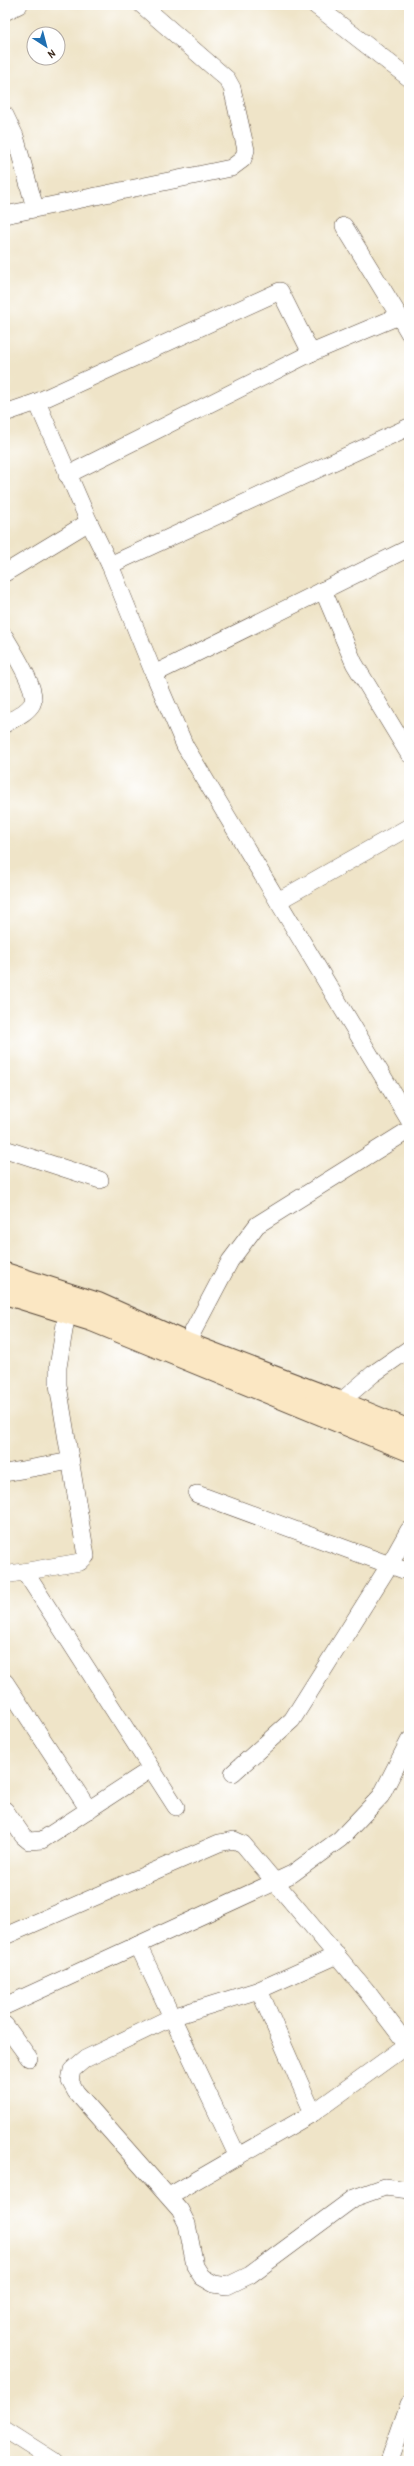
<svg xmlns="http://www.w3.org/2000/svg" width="414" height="2466" font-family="'Patrick Hand',sans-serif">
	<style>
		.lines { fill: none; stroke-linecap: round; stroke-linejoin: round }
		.street-casing { stroke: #564638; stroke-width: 18 }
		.secondary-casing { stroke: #564638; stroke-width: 24 }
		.street { stroke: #fff; stroke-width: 17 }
		.secondary { stroke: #fbe7c3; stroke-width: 22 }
	</style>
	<rect width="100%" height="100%" fill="#fff"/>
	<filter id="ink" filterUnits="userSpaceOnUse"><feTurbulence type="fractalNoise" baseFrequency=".025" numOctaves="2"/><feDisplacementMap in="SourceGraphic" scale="8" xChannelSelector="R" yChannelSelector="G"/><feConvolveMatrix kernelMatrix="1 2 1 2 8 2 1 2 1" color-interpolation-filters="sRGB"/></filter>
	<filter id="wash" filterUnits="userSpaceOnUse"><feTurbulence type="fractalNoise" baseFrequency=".012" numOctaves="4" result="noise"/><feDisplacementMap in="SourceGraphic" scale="16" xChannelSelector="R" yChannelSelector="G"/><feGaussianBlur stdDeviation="0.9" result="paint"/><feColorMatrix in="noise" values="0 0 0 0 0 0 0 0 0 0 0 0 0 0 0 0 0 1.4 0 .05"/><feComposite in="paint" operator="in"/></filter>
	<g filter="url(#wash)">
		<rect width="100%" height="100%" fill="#efe4c8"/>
	</g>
	<g filter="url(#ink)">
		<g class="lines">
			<g class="street-casing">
				<g id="street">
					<path d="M315,5L409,78"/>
					<path d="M5,12L19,5"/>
					<path d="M5,115L15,136L35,208"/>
					<path d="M5,215L231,168L243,159L246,150L232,88L227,79L142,5"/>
					<path d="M344,226L399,316"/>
					<path d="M37,402L89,522"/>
					<path d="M5,413L37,402L280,291L311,353L399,316L409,333"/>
					<path d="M67,475L311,353"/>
					<path d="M110,565L409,427"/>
					<path d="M5,573L89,522L110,565L154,674L409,548"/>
					<path d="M323,590L354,663L409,754"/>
					<path d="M5,637C12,650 39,690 32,704C27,713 13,719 5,724"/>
					<path d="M154,674L185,746L409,1120"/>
					<path d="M278,901L409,827"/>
					<path d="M5,1149L100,1180"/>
					<path d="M181,1354L230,1261L257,1225L409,1130"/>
					<path d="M332,1409L373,1374L409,1349"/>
					<path d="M5,1473L71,1461"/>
					<path d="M197,1494L409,1572"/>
					<path d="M25,1572L176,1807"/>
					<path d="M5,1575L80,1562L86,1556L58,1385V1367L69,1300"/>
					<path d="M5,1682L89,1810"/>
					<path d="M233,1773L292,1720L390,1564L409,1530"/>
					<path d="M5,1810L23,1836L29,1841L42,1840L151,1769"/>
					<path d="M5,1936L219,1843L234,1840L243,1844L365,1989L409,2047"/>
					<path d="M138,1945L238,2157"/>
					<path d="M337,1955L259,1990L172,2017L85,2059L72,2070L70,2081L76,2092L180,2210L187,2224L195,2266L202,2277L214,2284L227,2286L250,2275L354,2198L385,2187L409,2190"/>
					<path d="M259,1990L313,2113"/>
					<path d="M5,2006L292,1874L340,1839L381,1796L409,1741"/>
					<path d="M5,2025L29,2058"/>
					<path d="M169,2196L313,2113L407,2045"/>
					<path d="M5,2430L54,2461"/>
					<path d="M389,2461L409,2404"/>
				</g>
			</g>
			<g class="secondary-casing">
				<g id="secondary">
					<path d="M5,1274L98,1304L187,1344L339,1402L409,1431"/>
					<path d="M5,1293L92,1320L409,1450"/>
				</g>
			</g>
			<use href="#street" class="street"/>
			<use href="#secondary" class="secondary"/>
		</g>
	</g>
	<rect width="414" height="2466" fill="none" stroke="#fff" stroke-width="20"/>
	<g transform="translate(46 46) rotate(144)"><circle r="19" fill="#ffffff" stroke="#b1aaa5"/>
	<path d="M0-3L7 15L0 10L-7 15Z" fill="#1f6fb2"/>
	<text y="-6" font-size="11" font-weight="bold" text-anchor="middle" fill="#3b2a1e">N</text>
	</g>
</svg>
